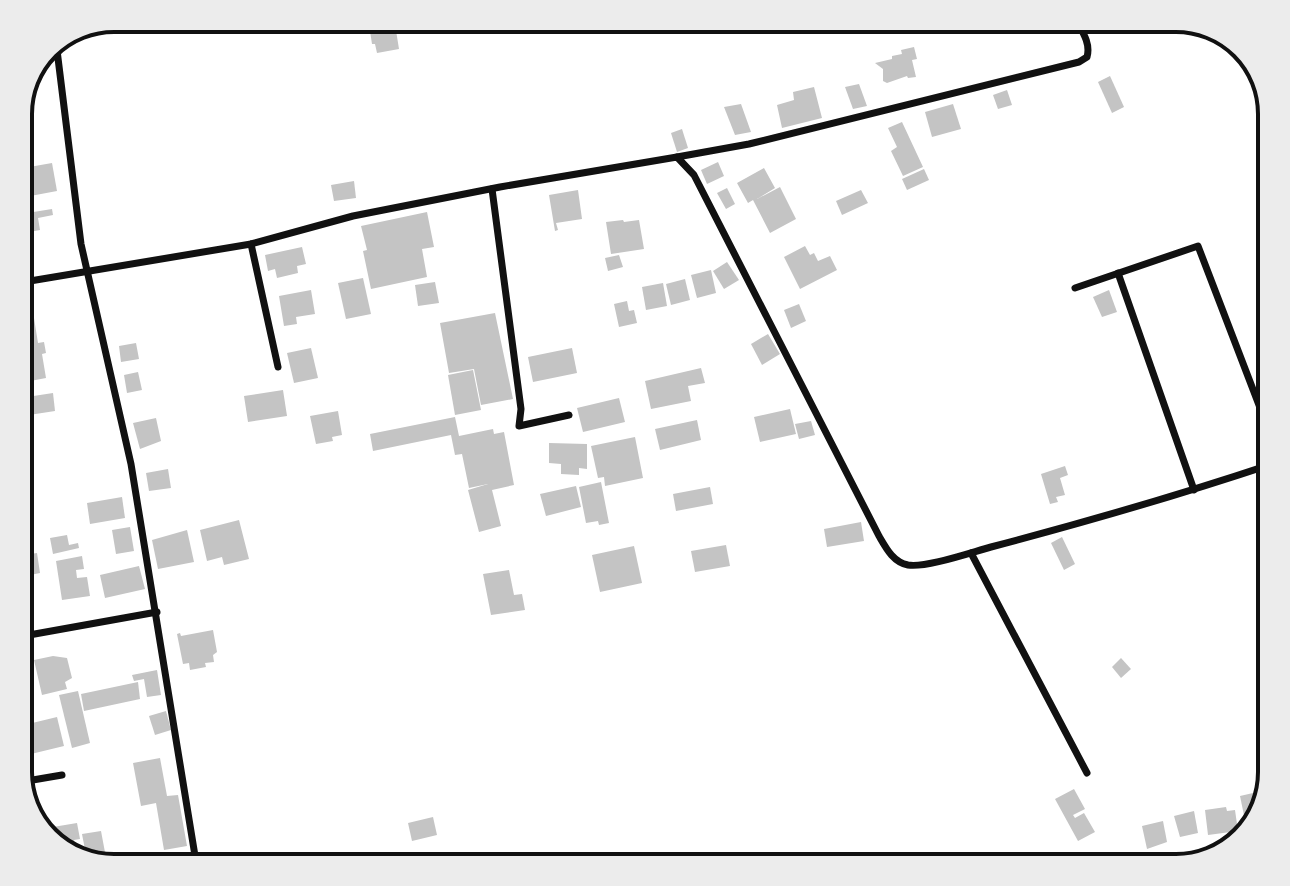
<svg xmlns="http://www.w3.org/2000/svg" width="1290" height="886" font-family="'Fira Sans Condensed',sans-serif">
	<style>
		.building { fill: #c4c4c4 }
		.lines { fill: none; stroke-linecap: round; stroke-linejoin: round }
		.minor { stroke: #111; stroke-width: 7 }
		.rim { fill: none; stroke: #111; stroke-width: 4 }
	</style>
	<rect width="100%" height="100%" fill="#fff"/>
	<g class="building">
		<path d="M368,18H394L399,49L377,53L375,44H372Z"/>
		<path d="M914,47L917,59L912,60L916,77L908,78L907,76L887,83L883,81V69L875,63L892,59V56L902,54L901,50Z"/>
		<path d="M1110,76L1124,107L1112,113L1098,82Z"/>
		<path d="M859,84L867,106L853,109L845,87Z"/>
		<path d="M814,87L822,118L782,128L777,105L794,100L793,92Z"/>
		<path d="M1007,90L1012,105L998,109L993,95Z"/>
		<path d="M741,104L751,132L735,135L724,107Z"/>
		<path d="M953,104L961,129L932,137L925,112Z"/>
		<path d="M902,122L923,167L903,176L891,151L897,147L888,128Z"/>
		<path d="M682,129L688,148L677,152L671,133Z"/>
		<path d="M718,162L724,176L707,184L701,170Z"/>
		<path d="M52,163L57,191L25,197L18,169Z"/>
		<path d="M764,168L775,188L757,199L780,187L796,219L770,233L753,200L748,203L737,183Z"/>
		<path d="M924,169L929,180L907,190L902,179Z"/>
		<path d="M354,181L356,198L334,201L331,185Z"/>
		<path d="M727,188L735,204L726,209L717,193Z"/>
		<path d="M578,190L582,219L556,223L558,230L555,231L549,195Z"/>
		<path d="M861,190L868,203L842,215L836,201Z"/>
		<path d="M52,209L53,215L38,218L40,230L24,233L21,214Z"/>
		<path d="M427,212L434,247L422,249L427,277L371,289L363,251L367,250L361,226Z"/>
		<path d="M623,220L624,222L639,220L644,249L611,254L606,222Z"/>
		<path d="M805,246L810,255L814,253L818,261L830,256L837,270L800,289L784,257Z"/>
		<path d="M302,247L306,264L297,266L298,273L277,278L275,269L268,271L265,255Z"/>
		<path d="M619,255L623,267L608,271L605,258Z"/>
		<path d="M727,262L739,280L724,289L713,271Z"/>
		<path d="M711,270L716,293L697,298L691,275Z"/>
		<path d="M363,278L371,314L346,319L338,283Z"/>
		<path d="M685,279L690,300L671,305L666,284Z"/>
		<path d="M435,282L439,303L418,306L415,285Z"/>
		<path d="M663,283L667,306L646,310L642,287Z"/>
		<path d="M311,290L315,314L296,317L297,324L284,326L279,296Z"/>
		<path d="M1109,290L1117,312L1102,317L1093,297Z"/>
		<path d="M627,301L629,311L634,310L637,323L619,327L614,304Z"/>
		<path d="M799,304L806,321L791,328L784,310Z"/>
		<path d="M495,313L513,399L481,405L474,369L449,373L440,323Z"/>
		<path d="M34,318L38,343L44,342L46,353L42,354L46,378L25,382L18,345V321Z"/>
		<path d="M768,334L780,354L762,365L751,344Z"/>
		<path d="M136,343L139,359L121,362L119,346Z"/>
		<path d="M311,348L318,378L294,383L287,353Z"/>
		<path d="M572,348L577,373L533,382L528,357Z"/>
		<path d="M701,368L705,383L688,386L691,401L651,409L645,381Z"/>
		<path d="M473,370L481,410L455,415L448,375Z"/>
		<path d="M138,372L142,390L127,393L124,375Z"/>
		<path d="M283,390L287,416L248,422L244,396Z"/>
		<path d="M53,393L55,411L29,415L27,397Z"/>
		<path d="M619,398L625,422L583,432L577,408Z"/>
		<path d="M790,409L796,434L760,442L754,417Z"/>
		<path d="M338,411L342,435L332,437L333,441L316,444L310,416Z"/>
		<path d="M455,417L459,436L493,429L494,434L504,432L514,485L492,490L501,526L479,532L468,490L488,484L469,488L462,454L455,455L451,435L373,451L370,434Z"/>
		<path d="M156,418L161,441L140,449L133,423Z"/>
		<path d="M697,420L701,440L660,450L655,429Z"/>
		<path d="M811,421L815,435L799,439L795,424Z"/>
		<path d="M635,437L643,478L605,486L604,477L598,478L591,446Z"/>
		<path d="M549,443L587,444V469L579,468V475L561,474V464L549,463Z"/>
		<path d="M1065,466L1068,475L1060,478L1065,495L1056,497L1058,502L1050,504L1041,474Z"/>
		<path d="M168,469L171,488L149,491L146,473Z"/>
		<path d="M601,482L609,523L599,525L598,521L586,523L579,487Z"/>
		<path d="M576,486L581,507L546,516L540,494Z"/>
		<path d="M710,487L713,504L676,511L673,494Z"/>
		<path d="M122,497L125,518L90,524L87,503Z"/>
		<path d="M239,520L249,559L224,565L222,557L207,561L200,530Z"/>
		<path d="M861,522L864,541L827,547L824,529Z"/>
		<path d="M130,527L134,551L116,554L112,530Z"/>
		<path d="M187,530L194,562L158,569L152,540Z"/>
		<path d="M67,535L69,545L78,543L79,548L53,554L50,538Z"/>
		<path d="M1062,537L1075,564L1064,570L1051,543Z"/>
		<path d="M726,545L730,566L695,572L691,551Z"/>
		<path d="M29,546L30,554L37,553L40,573L25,576L24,565L18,566V548Z"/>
		<path d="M634,546L642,583L600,592L592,555Z"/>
		<path d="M82,556L84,569L76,570L77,578L87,577L90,596L62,600L56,561Z"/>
		<path d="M139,566L145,589L105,598L100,575Z"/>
		<path d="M509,570L514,595L522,594L525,610L491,615L483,574Z"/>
		<path d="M213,630L217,652L213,655L214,662L205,663L206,667L190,670L189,663L183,664L177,634L180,633L181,636Z"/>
		<path d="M53,656L67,658L72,678L65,682L67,689L42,695L34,660Z"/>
		<path d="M1121,658L1131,669L1121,678L1112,667Z"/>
		<path d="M157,670L161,695L147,697L144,679L134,681L132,675Z"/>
		<path d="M138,682L140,699L84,711L81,694Z"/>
		<path d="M78,691L90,743L72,748L59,695Z"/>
		<path d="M166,711L171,730L155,735L149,716Z"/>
		<path d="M57,717L64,746L31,754L24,725Z"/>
		<path d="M160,758L167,796L178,795L187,846L164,850L156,803L141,806L133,763Z"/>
		<path d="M1074,789L1085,809L1073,815L1075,818L1084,813L1095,832L1078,841L1055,799Z"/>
		<path d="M1266,790L1257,822L1246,825L1240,796Z"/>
		<path d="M1226,807L1227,811L1235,810L1238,831L1208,835L1205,810Z"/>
		<path d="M1194,811L1198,833L1180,837L1174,816Z"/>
		<path d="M433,817L437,835L412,841L408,823Z"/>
		<path d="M1163,821L1167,842L1147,849L1142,826Z"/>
		<path d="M77,823L80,839L74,840L77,857L60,852L47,828Z"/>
		<path d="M101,831L107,863L101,864L87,860L82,834Z"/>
	</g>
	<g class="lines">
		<g class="minor">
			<path d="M56,42L81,244L131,464L197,868"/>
			<path d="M677,157L749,144L1079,62L1087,57C1091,43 1082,31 1075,18"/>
			<path d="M492,189L521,409L519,426L569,415"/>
			<path d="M251,244L278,367"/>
			<path d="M1118,273L1194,490"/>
			<path d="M18,283L251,244L353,216L500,187L677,157L694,175L879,536C886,548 893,562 908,565C926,568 972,552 991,547C1086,522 1179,495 1272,464"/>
			<path d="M1075,288L1198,246L1272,439"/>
			<path d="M971,553L1087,773"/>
			<path d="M18,637L157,612"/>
			<path d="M21,782L62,775"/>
			<path d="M1218,857L1224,855"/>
		</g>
	</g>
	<path d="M0 0H1290V886H0ZM114 32H1176A82 82 0 0 1 1258 114V772A82 82 0 0 1 1176 854H114A82 82 0 0 1 32 772V114A82 82 0 0 1 114 32Z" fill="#ececec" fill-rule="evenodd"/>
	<path class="rim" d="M114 32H1176A82 82 0 0 1 1258 114V772A82 82 0 0 1 1176 854H114A82 82 0 0 1 32 772V114A82 82 0 0 1 114 32Z"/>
</svg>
